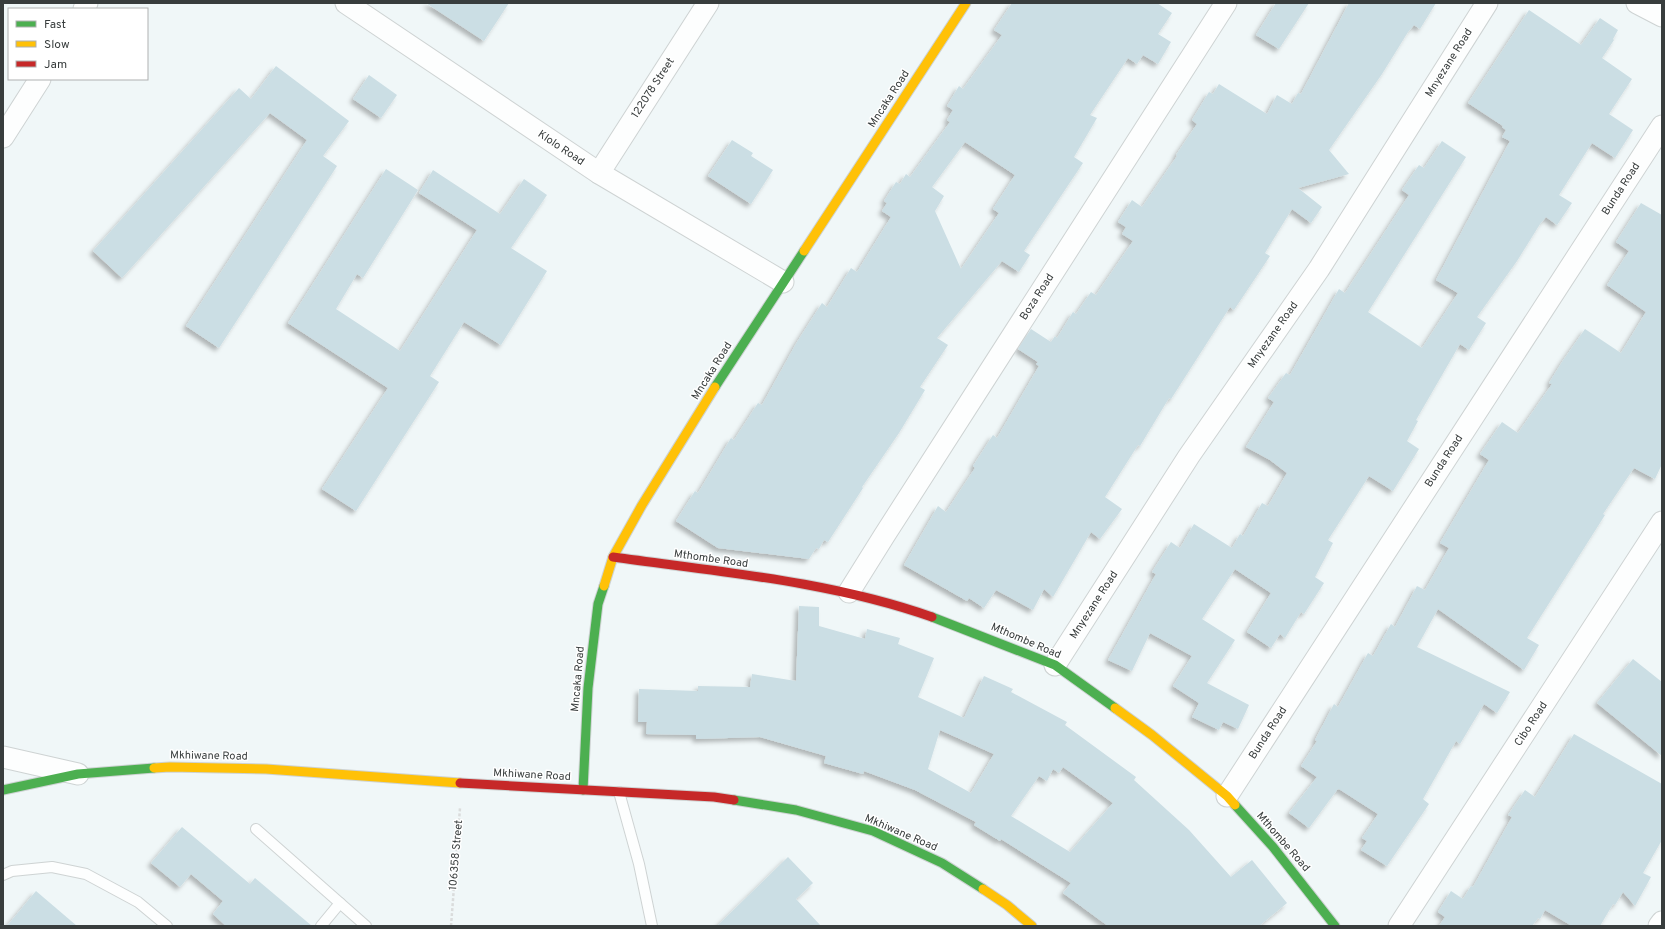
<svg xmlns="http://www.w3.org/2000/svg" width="1665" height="929" font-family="Overpass,sans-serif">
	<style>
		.building { fill: #cbdee4; fill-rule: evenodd; filter: url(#shadow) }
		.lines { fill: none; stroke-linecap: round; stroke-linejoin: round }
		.lane-casing { stroke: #ced3d3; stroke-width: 12 }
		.street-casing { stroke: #ced3d3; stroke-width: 23 }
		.fast-casing { stroke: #ced3d3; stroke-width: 11 }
		.slow-casing { stroke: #ced3d3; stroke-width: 11 }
		.jam-casing { stroke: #ced3d3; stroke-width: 11 }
		.path { stroke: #dadcdc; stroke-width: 2.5; stroke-dasharray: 3 2; stroke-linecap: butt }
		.lane { stroke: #fdfefe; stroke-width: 10 }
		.street { stroke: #fdfefe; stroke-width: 21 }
		.fast { stroke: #4caf50; stroke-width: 9 }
		.slow { stroke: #ffc107; stroke-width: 9 }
		.jam { stroke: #c62828; stroke-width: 9 }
		.labels { text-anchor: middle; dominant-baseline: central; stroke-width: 3; stroke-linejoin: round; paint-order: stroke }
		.street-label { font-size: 11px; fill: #383d3d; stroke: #fff }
	</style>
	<defs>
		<filter id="shadow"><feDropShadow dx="-3.5" dy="3.5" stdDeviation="2" flood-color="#0004"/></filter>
	</defs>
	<rect width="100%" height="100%" fill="#f0f7f8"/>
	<g class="building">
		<path d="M426,3H509L484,41Z"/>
		<path d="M1012,3H1157L1172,13L1158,34L1171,42L1158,64L1143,55L1137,64L1128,58L1090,115L1097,118L1074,157L1083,163L1024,251L1030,255L1019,272L1002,261L937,338L948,345L920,387L925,390L899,433L862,487L863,488L828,542L824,540L819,549L816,548L809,559L718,548L676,521L695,491L698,493L731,438L734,440L758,403L762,405L797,342L822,303L827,307L851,268L857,272L891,217L882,211L887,203L884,201L896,182L900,184L906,174L910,177L950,122L947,120L953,110L947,106L959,86L963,89L1002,35L994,30ZM965,142L1015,175L993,209L999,213L961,269L935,211L944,196L932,187Z"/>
		<path d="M1276,3H1309L1279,49L1256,35Z"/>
		<path d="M1349,3H1436L1420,29L1414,25L1408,32L1382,74L1329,150L1349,174L1298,188L1322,207L1311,223L1292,209L1265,253L1270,256L1234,310L1230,307L1171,399L1169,398L1140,446L1138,445L1105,497L1122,509L1100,539L1091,532L1053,597L1044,589L1033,610L996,590L984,608L969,598L967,601L904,565L938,506L946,512L975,468L973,466L993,435L997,438L1039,366L1036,364L1038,362L1018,349L1031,329L1051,342L1055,336L1057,338L1073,312L1076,314L1091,292L1096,295L1133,241L1122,234L1126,227L1118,222L1132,200L1142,207L1177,156L1176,155L1197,124L1192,120L1209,92L1213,94L1219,84L1267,114L1277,95L1292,104L1298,93L1301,94Z"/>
		<path d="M1529,10L1581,45L1600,18L1618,30L1613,39L1614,40L1602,58L1632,79L1609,114L1633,130L1615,158L1592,143L1559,195L1572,203L1557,225L1546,217L1540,224L1517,261L1477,317L1486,323L1469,350L1460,344L1416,420L1418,421L1407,441L1419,449L1393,491L1369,476L1328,540L1333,543L1315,577L1324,583L1304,614L1301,612L1285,638L1280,634L1271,648L1247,632L1271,593L1235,569L1202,619L1235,640L1207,683L1249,705L1238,729L1223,722L1219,730L1192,717L1199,703L1173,686L1192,656L1150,633L1132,671L1108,660L1156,574L1152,572L1171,542L1180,548L1194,524L1232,548L1240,534L1243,536L1262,503L1268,506L1287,473L1270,460L1246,447L1274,402L1268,398L1286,373L1290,375L1339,289L1345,293L1409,195L1402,190L1419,165L1424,168L1442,141L1466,157L1368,312L1422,348L1458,293L1436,280L1510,141L1502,137L1506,130L1502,127L1503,126L1468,103Z"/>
		<path d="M276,66L349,121L323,156L337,166L219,348L186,326L307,140L270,113L122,278L93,251L239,88L251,99Z"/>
		<path d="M369,75L397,95L381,118L353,99Z"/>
		<path d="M732,140L753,153L751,156L773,170L751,204L708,176Z"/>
		<path d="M386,169L418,190L363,278L357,274L336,309L400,351L477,230L419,193L433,170L500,214L524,179L547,195L511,248L547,271L501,345L464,322L430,376L439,382L356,511L322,489L388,388L288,323Z"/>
		<path d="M1641,203L1662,215V464L1655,479L1634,468L1603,514L1605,515L1527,638L1539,645L1524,670L1438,609L1417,647L1510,692L1497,713L1484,704L1460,744L1456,741L1423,799L1429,804L1387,866L1361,850L1367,841L1362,838L1378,814L1339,789L1337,790L1309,828L1289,813L1317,777L1301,766L1317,741L1315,740L1334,704L1338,707L1368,653L1373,656L1391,624L1395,627L1417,586L1425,590L1449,548L1440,543L1489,460L1480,454L1502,422L1518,433L1552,384L1549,383L1562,362L1585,329L1621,353L1646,312L1607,285L1629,251L1616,242Z"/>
		<path d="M799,606L819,607V626L865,639L867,629L900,638L898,644L934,658L918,697L964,718L984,676L1013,689L1011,692L1067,722L1065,725L1136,777L1134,780L1189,830L1231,877L1252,860L1287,903L1259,926H1108L1063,893L1071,883L1001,839L1000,841L974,825L976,822L915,790L864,771L863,774L824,763L826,756L760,737L696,739V735L646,734L647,722H638L639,689L698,691V686L750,687L752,674L796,681ZM940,730L994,754L971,793L928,769ZM1063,767L1113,803L1070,852L1011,816L1039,776L1047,781L1053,769L1059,773Z"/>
		<path d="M1633,659L1662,682V756L1597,703Z"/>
		<path d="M1574,734L1662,784V840L1643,873L1651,877L1635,906L1623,892L1615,905L1613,904L1600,926H1572L1545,910L1540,919L1538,918L1532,926H1439L1445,917L1438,912L1451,891L1463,899L1471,886L1473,887L1512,817L1508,815L1525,790L1535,797Z"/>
		<path d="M182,827L250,884L255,878L312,926H226L213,914L223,901L191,874L180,887L151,863Z"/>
		<path d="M788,857L813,883L796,899L821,926H717Z"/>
		<path d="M36,891L77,926H7Z"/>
	</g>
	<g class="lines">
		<g class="lane-casing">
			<g id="lane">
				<path d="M619,792L639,864L652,926"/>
				<path d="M256,829L366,926"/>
				<path d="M3,875L12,871L52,867L86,874L138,902L167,926"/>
				<path d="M321,926L340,903"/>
			</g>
		</g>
		<g class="street-casing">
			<g id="street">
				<path d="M346,3L599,173L783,282"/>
				<path d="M1637,3L1662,16"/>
				<path d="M84,9L87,3"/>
				<path d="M3,137L40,79"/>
				<path d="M599,173L708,3"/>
				<path d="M849,592L884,536L1226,3"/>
				<path d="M1055,665L1189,456L1319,269L1487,3"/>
				<path d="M3,757L78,774"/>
				<path d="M1227,796L1662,126"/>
				<path d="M1399,926L1662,522"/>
				<path d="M1659,926L1662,922"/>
			</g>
		</g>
		<g class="fast-casing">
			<g id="fast">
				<path d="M715,387L804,251"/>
				<path d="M932,617L1055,665L1115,708"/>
				<path d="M3,790L78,774L154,768"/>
				<path d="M583,790L588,688L598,604L604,586"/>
				<path d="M734,800L796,810L873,831L942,863L983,889"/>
				<path d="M1235,805L1273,847L1335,926"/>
			</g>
		</g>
		<g class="slow-casing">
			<g id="slow">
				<path d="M804,251L966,3"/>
				<path d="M604,586L613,557L642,505L715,387"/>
				<path d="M1115,708L1152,735L1227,796L1235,805"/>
				<path d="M154,768L170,767L266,769L460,783"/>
				<path d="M983,889L1007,905L1032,926"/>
			</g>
		</g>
		<g class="jam-casing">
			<g id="jam">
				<path d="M613,557C720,572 830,581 932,617"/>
				<path d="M460,783L714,797L734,800"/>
			</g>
		</g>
		<path class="path" d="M451,926L460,808"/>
		<use href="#lane" class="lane"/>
		<use href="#street" class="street"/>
		<use href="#fast" class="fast"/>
		<use href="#slow" class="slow"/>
		<use href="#jam" class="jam"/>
	</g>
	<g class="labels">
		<g class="street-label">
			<text transform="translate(1449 63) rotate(-58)">Mnyezane Road</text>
			<text transform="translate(653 88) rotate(-57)">122078 Street</text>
			<text transform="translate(889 99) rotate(-57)">Mncaka Road</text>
			<text transform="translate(561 148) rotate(34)">Klolo Road</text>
			<text transform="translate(1621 189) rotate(-57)">Bunda Road</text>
			<text transform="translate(1037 297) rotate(-57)">Boza Road</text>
			<text transform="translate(1273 335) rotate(-55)">Mnyezane Road</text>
			<text transform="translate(712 371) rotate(-58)">Mncaka Road</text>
			<text transform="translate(1444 461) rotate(-57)">Bunda Road</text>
			<text transform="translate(711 559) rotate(8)">Mthombe Road</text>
			<text transform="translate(1094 605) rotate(-57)">Mnyezane Road</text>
			<text transform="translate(1026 641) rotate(23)">Mthombe Road</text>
			<text transform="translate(578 679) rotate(-85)">Mncaka Road</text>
			<text transform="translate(1531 724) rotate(-57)">Cibo Road</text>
			<text transform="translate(1268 733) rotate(-57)">Bunda Road</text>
			<text transform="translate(209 756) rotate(1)">Mkhiwane Road</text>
			<text transform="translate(532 775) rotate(3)">Mkhiwane Road</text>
			<text transform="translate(901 833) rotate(23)">Mkhiwane Road</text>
			<text transform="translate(1283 842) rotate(49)">Mthombe Road</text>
			<text transform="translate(456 855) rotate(-85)">106358 Street</text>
		</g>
	</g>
	<rect width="1665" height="929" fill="none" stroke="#383d3d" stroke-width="8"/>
	<rect x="8" y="8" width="140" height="72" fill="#ffffff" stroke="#afb1b1"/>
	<rect x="16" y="21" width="20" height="6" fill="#4caf50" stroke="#afb1b1"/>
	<text x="44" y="28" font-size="12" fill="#383d3d">Fast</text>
	<rect x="16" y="41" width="20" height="6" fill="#ffc107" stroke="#afb1b1"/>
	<text x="44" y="48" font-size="12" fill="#383d3d">Slow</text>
	<rect x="16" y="61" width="20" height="6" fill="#c62828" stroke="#afb1b1"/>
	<text x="44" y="68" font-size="12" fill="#383d3d">Jam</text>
</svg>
